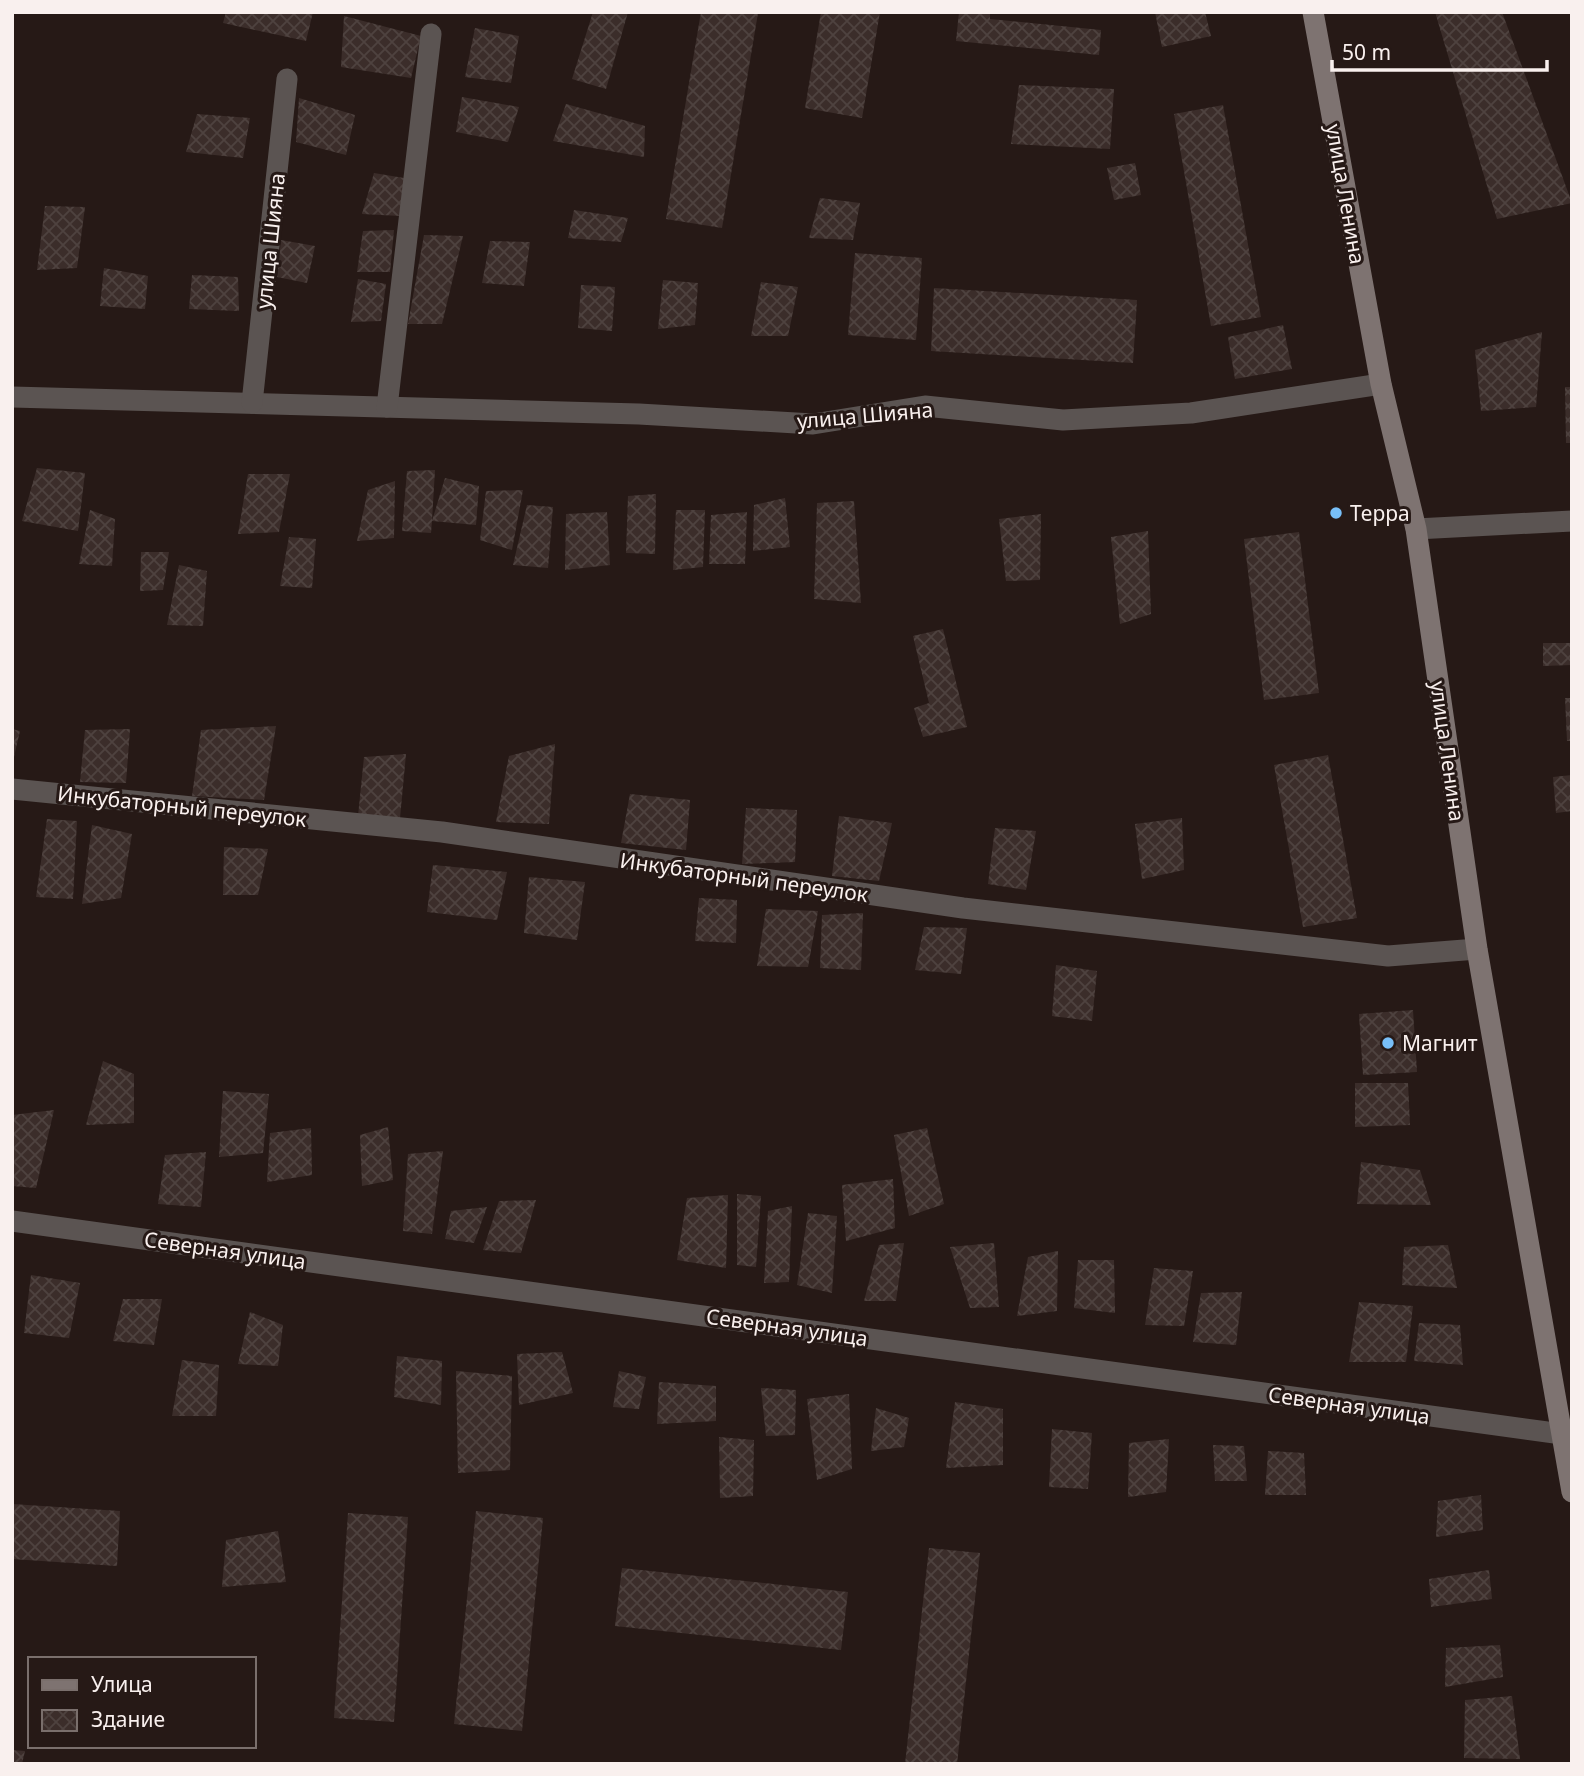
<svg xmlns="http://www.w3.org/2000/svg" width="1584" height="1776" font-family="'Noto Sans',sans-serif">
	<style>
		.building { fill: url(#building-cross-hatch) }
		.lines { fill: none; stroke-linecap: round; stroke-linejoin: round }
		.minor { stroke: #5b5452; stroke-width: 21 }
		.secondary { stroke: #7e7371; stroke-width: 21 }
		.poi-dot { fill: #78bff8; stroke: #261916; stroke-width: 2.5 }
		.labels { text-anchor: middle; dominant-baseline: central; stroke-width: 6; stroke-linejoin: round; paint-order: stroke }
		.street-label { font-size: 21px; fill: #f9f0ee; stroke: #261916 }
		.poi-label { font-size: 21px; fill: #f9f0ee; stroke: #261916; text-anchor: start }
	</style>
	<defs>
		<pattern id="building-cross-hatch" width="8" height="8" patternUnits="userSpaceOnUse" patternTransform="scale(1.75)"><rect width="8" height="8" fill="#3b2d2a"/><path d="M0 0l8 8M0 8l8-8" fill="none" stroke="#4e423f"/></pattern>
	</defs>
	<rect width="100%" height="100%" fill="#261916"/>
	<g class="building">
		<path d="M226,12H313L306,41L223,23Z"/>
		<path d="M593,12H628L606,89L572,79Z"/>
		<path d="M701,12L758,13L722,228L666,219Z"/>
		<path d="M821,12H880L862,118L805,108Z"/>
		<path d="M959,12H990V19L1101,30L1099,55L956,41Z"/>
		<path d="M1155,12H1205L1211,36L1162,47Z"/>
		<path d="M1435,12H1502L1572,203L1497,219Z"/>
		<path d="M344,16L421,36L411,78L341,67Z"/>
		<path d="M475,28L519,36L511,83L465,77Z"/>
		<path d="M1019,85L1114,89L1110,149L1011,144Z"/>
		<path d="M462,97L519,107L508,142L456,132Z"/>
		<path d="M299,98L355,115L346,155L296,142Z"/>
		<path d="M566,104L645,126L644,157L553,141Z"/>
		<path d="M1223,105L1261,317L1211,326L1174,114Z"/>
		<path d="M197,114L250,118L243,158L186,152Z"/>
		<path d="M1135,163L1141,195L1114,200L1107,168Z"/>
		<path d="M374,173L404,178L400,216L362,214Z"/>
		<path d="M820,198L860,203L853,240L809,238Z"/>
		<path d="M45,206L85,207L77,268L37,270Z"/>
		<path d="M574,210L628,218L621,242L568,238Z"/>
		<path d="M394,230L390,272H357L363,231Z"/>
		<path d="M424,235L463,236L442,324H408Z"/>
		<path d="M281,240L315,246L307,283L277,277Z"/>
		<path d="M490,241L530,242L524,286L482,283Z"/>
		<path d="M855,253L922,258L916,340L848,335Z"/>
		<path d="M104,268L148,276L145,309L100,306Z"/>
		<path d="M192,275L238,277L239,311L189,309Z"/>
		<path d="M358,279L386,284L381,321L351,322Z"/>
		<path d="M663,280L698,283L695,325L658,329Z"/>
		<path d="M761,282L798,287L788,336H751Z"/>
		<path d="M581,285L615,287L612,331L578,328Z"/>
		<path d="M934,288L1137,300L1133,363L931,351Z"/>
		<path d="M1283,325L1292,369L1235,379L1228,337Z"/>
		<path d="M1542,332L1536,407L1481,411L1475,350Z"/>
		<path d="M1565,387H1572V443H1566Z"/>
		<path d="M37,468L85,473L78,531L22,521Z"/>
		<path d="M435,470L432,521L445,478L479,486L476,525L432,521L431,533L402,531L407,471Z"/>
		<path d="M248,474H290L279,532L238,534Z"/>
		<path d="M395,481L394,538L357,541L368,490Z"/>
		<path d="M523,490L512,550L480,540L486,491Z"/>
		<path d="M656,494L655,554L626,553L628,496Z"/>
		<path d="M785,498L790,547L753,551L754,505Z"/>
		<path d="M854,501L861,603L814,599L817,503Z"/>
		<path d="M527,505L553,507L548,568L513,565Z"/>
		<path d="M90,510L115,519L112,566L79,564Z"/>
		<path d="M676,510H705L703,567L673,570Z"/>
		<path d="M607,512L610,565L565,570L566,514Z"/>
		<path d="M747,512L745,564H709L711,515Z"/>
		<path d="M1041,514L1040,580L1006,581L999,519Z"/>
		<path d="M1148,531L1151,614L1120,624L1111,537Z"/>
		<path d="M1299,532L1319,693L1264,700L1244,539Z"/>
		<path d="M289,537L316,539L312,588L280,586Z"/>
		<path d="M141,552H169L163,590L140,591Z"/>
		<path d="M179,565L207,571L203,626L167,625Z"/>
		<path d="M943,629L967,727L923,737L914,708L929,703L913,636Z"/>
		<path d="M1543,643H1572V665L1543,666Z"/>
		<path d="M1565,698H1572V741H1567Z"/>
		<path d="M276,726L264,800L192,796L201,730Z"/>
		<path d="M12,729L20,731L13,761L12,760Z"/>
		<path d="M130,729L126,783L80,782L85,730Z"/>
		<path d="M555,744L549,824L496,822L509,756Z"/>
		<path d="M406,754L400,818L358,816L364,757Z"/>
		<path d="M1328,755L1357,918L1303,927L1274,765Z"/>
		<path d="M1572,775V811L1556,813L1553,777Z"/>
		<path d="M630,794L690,800L686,850L621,843Z"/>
		<path d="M746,808L797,810L795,862L742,864Z"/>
		<path d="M839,816L892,823L879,881L832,876Z"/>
		<path d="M1182,818L1184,870L1142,879L1135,824Z"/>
		<path d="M47,819L77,821L73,899L36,897Z"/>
		<path d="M92,825L132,834L121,898L82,904Z"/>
		<path d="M995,828L1036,831L1026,890L988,884Z"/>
		<path d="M224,847L268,849L258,895H223Z"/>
		<path d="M433,865L507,872L497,920L427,912Z"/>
		<path d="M529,877L585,882L577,940L524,933Z"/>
		<path d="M699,898L737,900L736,943L695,941Z"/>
		<path d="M766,909L818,911L808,967L757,966Z"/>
		<path d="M863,913L861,970L820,968L822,915Z"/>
		<path d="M924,927L967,928L961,974L915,970Z"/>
		<path d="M1056,965L1097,971L1092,1021L1052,1016Z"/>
		<path d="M1413,1010L1417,1072L1363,1075L1359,1014Z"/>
		<path d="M103,1061L134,1074V1123L86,1125Z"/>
		<path d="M1355,1083H1408L1410,1125L1355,1127Z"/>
		<path d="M223,1091L269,1094L263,1153L219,1157Z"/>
		<path d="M54,1110L36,1188L12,1186V1115Z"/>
		<path d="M388,1127L393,1180L362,1186L360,1135Z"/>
		<path d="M311,1128L312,1175L267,1182L270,1133Z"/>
		<path d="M927,1128L944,1204L909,1216L894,1135Z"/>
		<path d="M443,1151L432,1234L403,1231L408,1154Z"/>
		<path d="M206,1152L201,1207L158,1204L165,1155Z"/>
		<path d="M1361,1162L1420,1170L1431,1205L1357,1204Z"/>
		<path d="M893,1179L895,1228L846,1241L842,1185Z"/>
		<path d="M737,1194L761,1196L756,1267L737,1265Z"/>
		<path d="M728,1195L726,1268L677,1260L687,1198Z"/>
		<path d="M536,1200L521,1253L483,1250L499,1201Z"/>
		<path d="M792,1206L789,1282L764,1283L768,1211Z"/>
		<path d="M487,1207L474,1243L445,1239L451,1211Z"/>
		<path d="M808,1213L837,1216L832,1293L797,1285Z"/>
		<path d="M904,1243L896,1301H864L879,1245Z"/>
		<path d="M994,1243L999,1307L970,1308L950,1247Z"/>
		<path d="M1448,1245L1457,1288L1402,1285L1404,1247Z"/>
		<path d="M1058,1251L1057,1311L1017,1316L1028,1257Z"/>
		<path d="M1078,1260H1114L1115,1313L1074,1308Z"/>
		<path d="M1154,1268L1193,1271L1184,1326L1145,1325Z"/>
		<path d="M31,1275L80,1283L69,1338L24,1333Z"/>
		<path d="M1242,1292L1236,1345L1193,1342L1201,1293Z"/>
		<path d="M123,1299H162L154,1345L113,1341Z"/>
		<path d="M1359,1302L1413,1306L1406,1362H1349Z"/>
		<path d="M250,1312L283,1325L278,1366L238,1364Z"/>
		<path d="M1419,1323L1460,1325L1463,1365L1414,1361Z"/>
		<path d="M562,1352L573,1393L519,1405L517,1354Z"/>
		<path d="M397,1356L442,1361L441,1405L394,1397Z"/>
		<path d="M182,1360L219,1365L216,1416H172Z"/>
		<path d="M456,1371L512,1376L510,1470L458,1473Z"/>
		<path d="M619,1371L646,1377L639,1409L613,1407Z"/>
		<path d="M659,1382L716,1386V1421L657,1424Z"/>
		<path d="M761,1388L796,1390L795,1435L766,1436Z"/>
		<path d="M849,1394L852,1469L817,1480L807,1399Z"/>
		<path d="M955,1402L1003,1409V1465L946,1468Z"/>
		<path d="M876,1408L909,1418L904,1447L871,1451Z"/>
		<path d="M1052,1429L1092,1433L1088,1489L1049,1487Z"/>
		<path d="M719,1437L754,1440L753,1496L720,1498Z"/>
		<path d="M1169,1439L1166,1492L1128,1497L1129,1443Z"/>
		<path d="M1213,1445L1244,1446L1247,1481H1215Z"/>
		<path d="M1268,1451L1304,1453L1306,1495H1265Z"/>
		<path d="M1481,1495L1483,1530L1436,1537L1438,1501Z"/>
		<path d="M12,1504L120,1511L117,1566L12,1559Z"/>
		<path d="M476,1511L543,1518L522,1731L454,1724Z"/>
		<path d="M348,1513L408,1517L394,1722L334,1718Z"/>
		<path d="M278,1531L286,1582L222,1587L226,1540Z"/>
		<path d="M929,1548L980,1553L957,1764H905Z"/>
		<path d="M622,1568L848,1592L841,1650L615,1626Z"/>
		<path d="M1489,1570L1492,1599L1431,1607L1429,1579Z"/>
		<path d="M1500,1645L1503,1677L1445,1687L1446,1648Z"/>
		<path d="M1512,1696L1520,1759L1464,1758L1465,1700Z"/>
		<path d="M12,1750L25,1751L22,1764H12Z"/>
	</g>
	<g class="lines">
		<g class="minor">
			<path d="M12,397L639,414L813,424L925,406L1063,420L1191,413L1381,384"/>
			<path d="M252,403L287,79"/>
			<path d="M387,407L431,34"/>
			<path d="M1416,529L1572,521"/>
			<path d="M12,789L442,832L963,908L1388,956L1477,949"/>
			<path d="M12,1221L1562,1434"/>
		</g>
		<path class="secondary" d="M1313,12L1381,384L1416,529L1477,949L1572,1492"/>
	</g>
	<g class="poi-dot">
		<circle cx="1336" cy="513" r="7"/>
		<circle cx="1388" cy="1043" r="7"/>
	</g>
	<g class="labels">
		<g class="street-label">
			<text transform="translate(1346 194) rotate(80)">улица Ленина</text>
			<text transform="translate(270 241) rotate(-84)">улица Шияна</text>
			<text transform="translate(865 415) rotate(-5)">улица Шияна</text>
			<text transform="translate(1448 751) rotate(82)">улица Ленина</text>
			<text transform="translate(182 806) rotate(6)">Инкубаторный переулок</text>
			<text transform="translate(744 877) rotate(8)">Инкубаторный переулок</text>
			<text transform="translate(225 1250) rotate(8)">Северная улица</text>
			<text transform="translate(787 1327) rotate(8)">Северная улица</text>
			<text transform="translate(1349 1405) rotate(8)">Северная улица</text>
		</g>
		<g class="poi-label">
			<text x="1350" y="513">Терра</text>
			<text x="1402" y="1043">Магнит</text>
		</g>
	</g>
	<rect width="1584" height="1776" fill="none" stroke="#f9f0ee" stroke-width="28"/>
	<rect x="28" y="1657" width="228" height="91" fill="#261916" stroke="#7a6f6c" stroke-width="2"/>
	<rect x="42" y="1680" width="35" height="10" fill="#7e7371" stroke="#7a6f6c" stroke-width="2"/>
	<text x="91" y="1692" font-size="21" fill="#f9f0ee">Улица</text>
	<rect x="42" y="1710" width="35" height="21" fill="url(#building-cross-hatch)" stroke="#7a6f6c" stroke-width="2"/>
	<text x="91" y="1727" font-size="21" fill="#f9f0ee">Здание</text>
	<path d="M1332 60v10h215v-10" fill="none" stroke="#f9f0ee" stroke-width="3.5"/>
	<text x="1342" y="60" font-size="21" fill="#f9f0ee" stroke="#261916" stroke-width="5" paint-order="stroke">50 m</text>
</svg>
